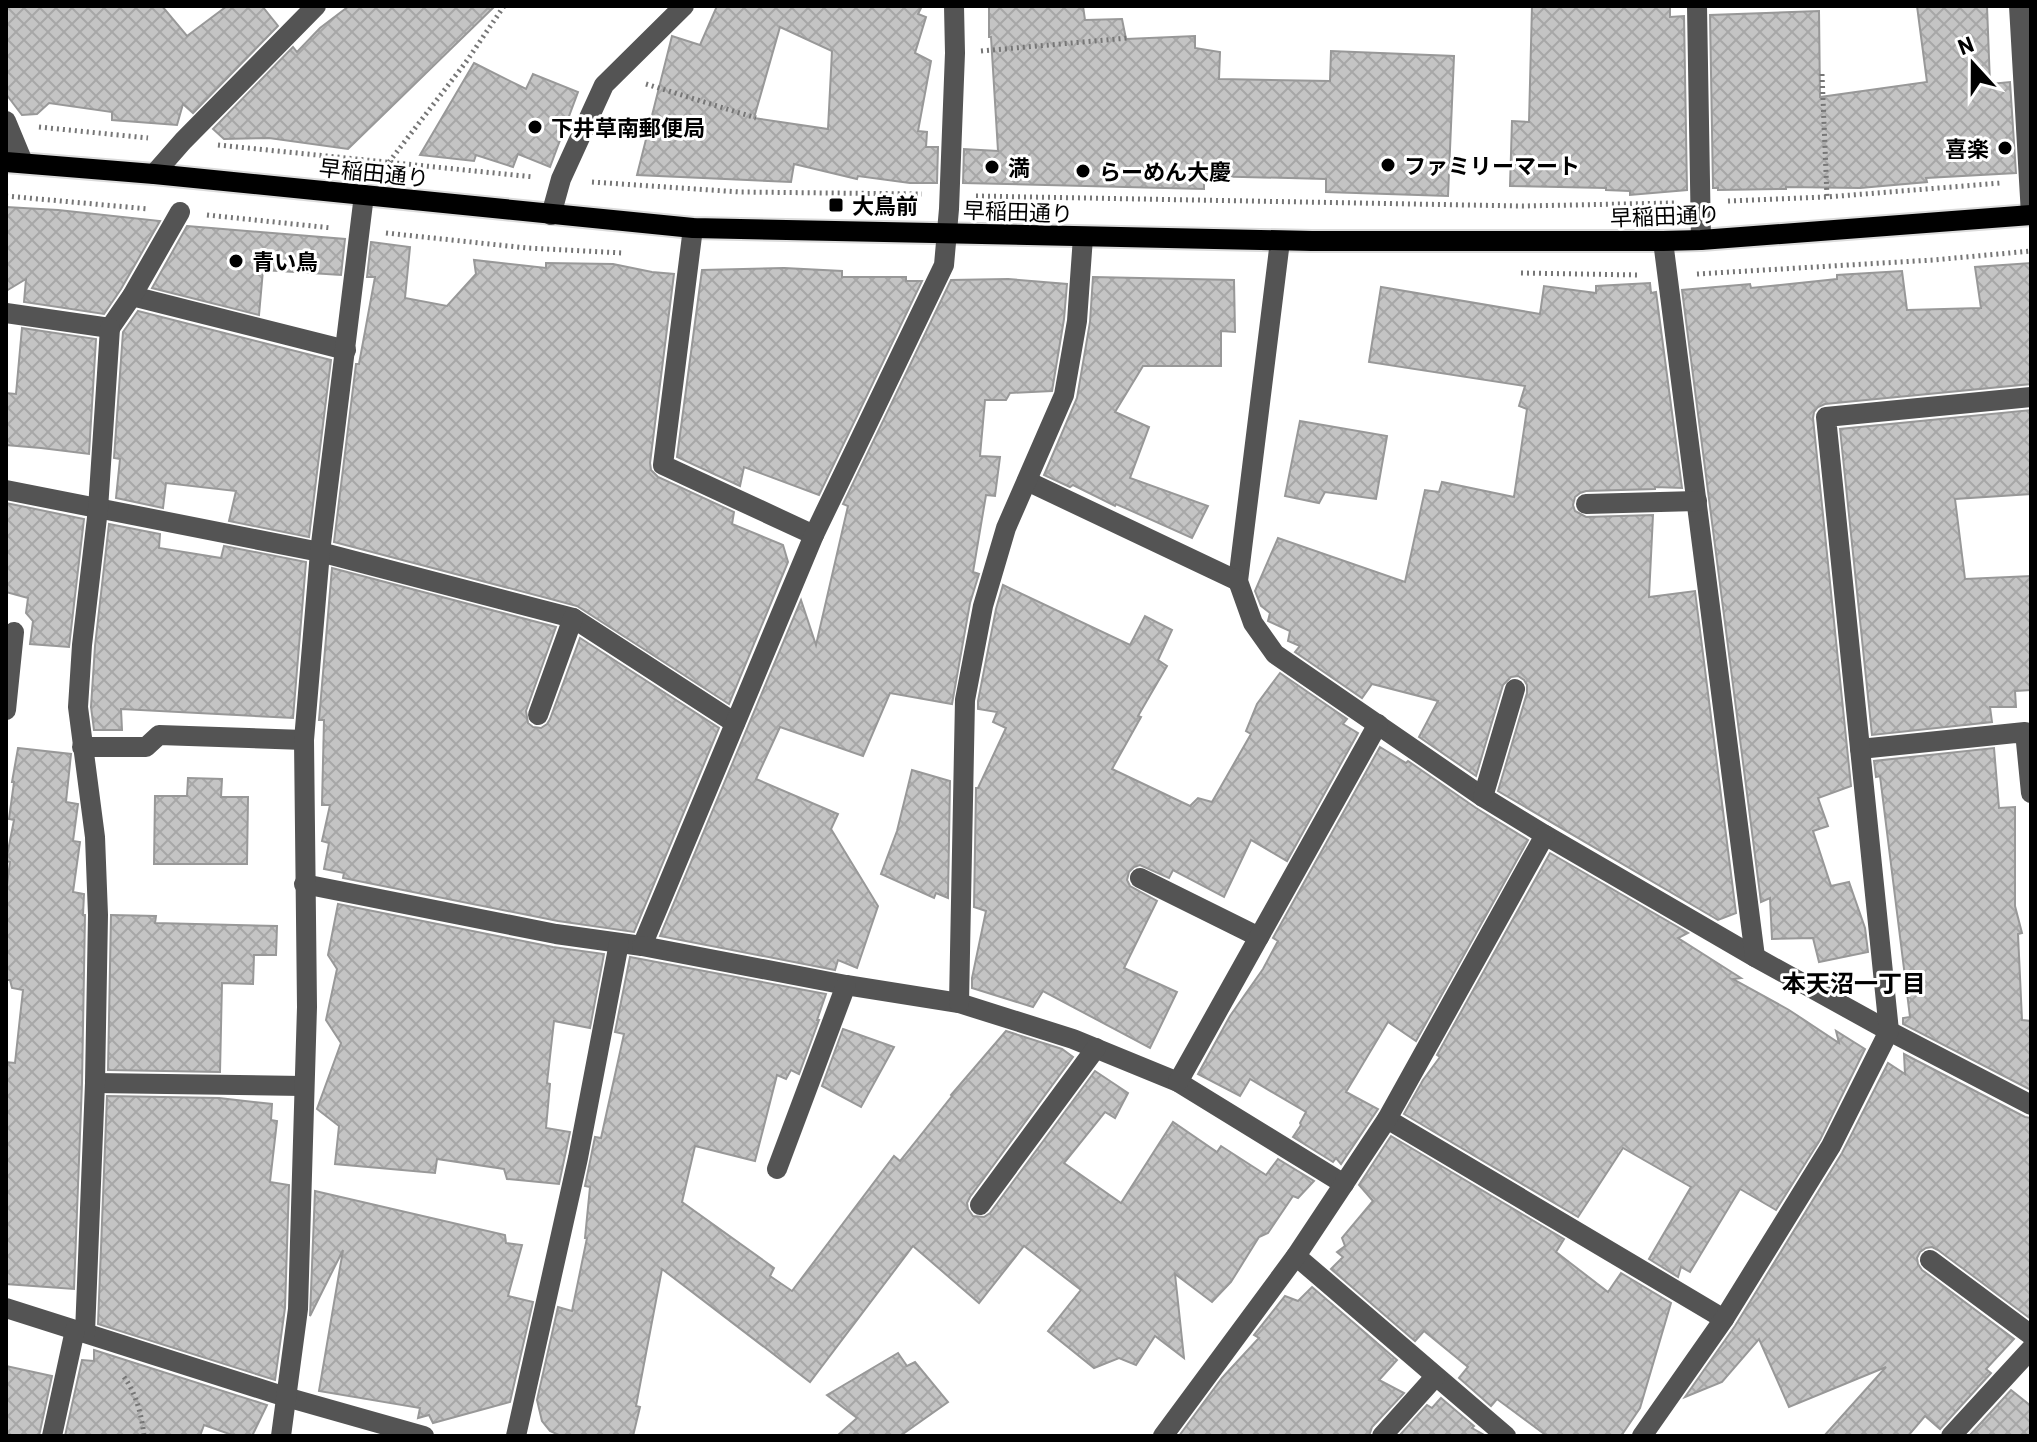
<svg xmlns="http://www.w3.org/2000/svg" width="2037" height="1442" font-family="Barlow,'Noto Sans JP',sans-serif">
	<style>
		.building { fill: url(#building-cross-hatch); stroke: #989898; stroke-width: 2; fill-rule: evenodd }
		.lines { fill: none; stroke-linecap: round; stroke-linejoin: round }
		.major-casing { stroke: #dbdbdb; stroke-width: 24 }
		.path { stroke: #767676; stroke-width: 5; stroke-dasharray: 2 4; stroke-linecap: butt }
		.minor { stroke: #545454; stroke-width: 20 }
		.major { stroke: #000; stroke-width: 20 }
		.poi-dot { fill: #000; stroke: #fff; stroke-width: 3 }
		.labels { text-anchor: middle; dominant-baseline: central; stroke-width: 6; stroke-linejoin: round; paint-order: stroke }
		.poi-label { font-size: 22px; font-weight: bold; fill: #000; stroke: #fff; text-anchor: start }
		.street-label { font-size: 22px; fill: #000; stroke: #fff }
		.neighbourhood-label { font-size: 24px; font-weight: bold; fill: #000; stroke: #fff }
	</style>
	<defs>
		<pattern id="building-cross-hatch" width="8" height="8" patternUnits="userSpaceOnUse" patternTransform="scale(2)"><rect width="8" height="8" fill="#c4c4c4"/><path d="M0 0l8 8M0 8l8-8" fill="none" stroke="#a7a7a7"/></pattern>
	</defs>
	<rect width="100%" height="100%" fill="#fff"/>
	<g class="building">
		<path d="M6,6H162L187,36L227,6H262L278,26L193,113L183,104L177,125L112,120V112L49,103L37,114L22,115L6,94Z"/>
		<path d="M349,6H495L348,149L269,138L224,139L213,129L293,47L297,52L320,28Z"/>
		<path d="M717,6H922L918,14L926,17L915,53L931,61L918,131L927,132L926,147H938L937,183H910L858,176L857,179L794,164L791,182L637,175L672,36L700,45ZM780,27L832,51L828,129L754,118Z"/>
		<path d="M989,6H1083L1085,20L1122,19L1126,39L1195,36V48L1220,52L1219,79L1330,81L1331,51L1454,56L1448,196L1326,192V179L1204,176V189L963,183L964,149L998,151L991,37H989Z"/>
		<path d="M1532,6H1670V17L1684,16L1687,190L1630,195V191L1606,190V188L1510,186L1512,121L1529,122Z"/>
		<path d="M1917,6H1987L1990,84L2010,82L2016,173L1926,178L1927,182L1860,188L1786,187V189L1718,190V188H1713L1710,15L1819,11L1820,97L1927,82Z"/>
		<path d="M474,63L526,89L533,74L578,92L550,167L518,154L513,167L476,155L474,161L420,155Z"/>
		<path d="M6,207L58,210L160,221L121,289L104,314L24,302L26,279L6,291Z"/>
		<path d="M187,226L345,239L341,275L263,270L259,315L152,288Z"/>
		<path d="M371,242L410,247L405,298L447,306L476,274L474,260L546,268V263L613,264L652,272L674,274L650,463L651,470L658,477L734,512L732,524L783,545L788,562L729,704L577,606L334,542L356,364H359L375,277H367Z"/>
		<path d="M2031,263V384L1825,404L1818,407L1814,412L1813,418L1851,786L1818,798L1828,826L1813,831L1831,886L1849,882L1865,928L1868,952L1819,962L1813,938L1772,939L1770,898L1761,902L1682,290L1750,284L1751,288L1837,279V275L1902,271L1907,310L1981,308L1975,267Z"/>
		<path d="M784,268L842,271V277H906V281H922L819,495L744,467L740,486L677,457L702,270Z"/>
		<path d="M1093,277L1234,280L1235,332L1221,331V366H1143L1115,412L1149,427L1130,478L1208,506L1192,538L1116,504L1115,506L1073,485L1070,487L1044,475L1077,398L1090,322Z"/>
		<path d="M1008,279L1067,284L1064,319L1052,391L1010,393L1006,400H985L980,456L1000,457L995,496L986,495L973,572L979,574L970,603L952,704L890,693L863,756L780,727L756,779L838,814L831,829L878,906L857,968L838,960L835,970L660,936L801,600L816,645L848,506L843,504L951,280Z"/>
		<path d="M1650,283L1651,293L1656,292L1682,488L1655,487V489L1586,491L1580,493L1575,497L1573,505L1575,511L1586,517L1653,515L1649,597L1695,591L1736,913L1718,920L1498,791L1527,693V685L1524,680L1518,676L1511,677L1503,685L1476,776L1419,737L1438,701L1372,684L1362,698L1295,652L1300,646L1288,641L1290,631L1268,621L1270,613L1261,606L1255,591L1278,538L1405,582L1425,490L1439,492L1442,482L1514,497L1527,409L1519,406L1525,386L1369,362L1381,287L1540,314L1544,286L1596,293V286Z"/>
		<path d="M138,311L331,360L309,537L229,521L236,491L166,483L163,508L116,498L120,459L114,458L123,332Z"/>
		<path d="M22,328L96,339L89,454L41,448L6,445V393L16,394Z"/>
		<path d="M2031,410V494L1955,499L1965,579L2031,576V690L2015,691L2016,707H1990L1992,722L1872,735L1840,429Z"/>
		<path d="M1300,421L1387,436L1376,499L1325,492L1319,503L1285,496Z"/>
		<path d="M6,503L84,519L69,647L30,644L33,621L26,613L28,598L6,592Z"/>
		<path d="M109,524L160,534L159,548L221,558L224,546L306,562L293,718L121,709L122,730H94L91,707L95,646Z"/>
		<path d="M332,568L556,627L526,711L528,723L533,727L541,728L547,724L550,719L580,638L719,728L634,932L558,921L343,878L344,873L324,869L329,843L322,841L330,805H322L324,720H319Z"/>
		<path d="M1003,585L1130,645L1145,616L1172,630L1158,660L1167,666L1138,716L1141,717L1112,769L1190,806L1198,798L1212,802L1251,734L1246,731L1257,704L1280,673L1347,719L1343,724L1358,733L1287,861L1251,840L1224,897L1173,870L1169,878L1140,865L1134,867L1129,872L1127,880L1130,886L1157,901L1124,968L1177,992L1150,1048L1043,991L1033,1007L972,988V978L986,911L974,907L976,788H978L1006,728L993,722L997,712L978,709V701L996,609Z"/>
		<path d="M1380,747L1406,763L1408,761L1476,808L1528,840L1416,1041L1388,1022L1346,1092L1378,1109L1341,1164L1336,1158L1333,1162L1293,1137L1301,1125L1300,1123L1306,1112L1250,1079L1240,1096L1198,1074L1230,1016L1263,969L1278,941L1273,938Z"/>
		<path d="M18,748L71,754L66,802L78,804L73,841L80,842L73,892L84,894L83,915H85L82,1083L74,1289L6,1284V1062L15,1063L23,990L12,988L10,980H6V892L10,862L6,861L14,820L9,819L14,782H12Z"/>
		<path d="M1994,748L1999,808L2015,807V906L2022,933L2018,934L2022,1020L2031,1021V1090L1903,1024V1018L1910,1017L1880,776L1876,777L1874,761Z"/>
		<path d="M912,770L950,781L948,898L936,893L934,898L881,874L897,831Z"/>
		<path d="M188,778L222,779L221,797H248L247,864H154L155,796H187Z"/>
		<path d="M1550,853L1688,933L1678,938L1741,978L1733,979L1789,1010L1839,1043L1836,1031L1865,1049L1820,1140L1776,1210L1740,1189L1690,1272L1681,1267L1678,1277L1649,1259L1691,1187L1623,1148L1578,1217L1404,1114L1423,1080L1440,1057L1437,1055Z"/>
		<path d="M338,904L553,947L604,954L590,1028L554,1021L547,1083L550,1084L546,1128L570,1132L559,1184L507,1179L504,1169L437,1159L435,1173L335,1164L339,1126L317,1109L341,1043L326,1020L337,969L328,955Z"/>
		<path d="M111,915L156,916L155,923L277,926L276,955H254L253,984L222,983L220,1072L108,1070Z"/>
		<path d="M630,957L826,994L817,1020H819L799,1074L791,1070L786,1079L777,1075L755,1161L695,1146L682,1202L774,1268L770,1276L792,1291L894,1156L900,1161L952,1096L951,1095L1006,1031L1062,1049L1073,1057L970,1197L967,1203L968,1209L973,1216L984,1217L990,1213L1095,1071L1128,1093L1115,1118L1105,1112L1064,1163L1121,1203L1173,1122L1217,1152L1221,1146L1266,1175L1278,1159L1314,1181L1298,1198L1293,1196L1268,1233L1259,1237L1231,1282L1212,1302L1175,1274L1184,1358L1155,1336L1136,1365L1119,1358L1094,1368L1048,1331L1081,1290L1024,1246L979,1303L913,1246L810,1382L662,1269L636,1406L640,1407L633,1436H561L550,1431L542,1421L537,1400L558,1307L572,1311L587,1238H585L590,1187L585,1186L595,1137L601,1138L624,1034L615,1032Z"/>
		<path d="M843,1029L894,1047L861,1107L822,1086Z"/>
		<path d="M1904,1054L2025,1117L2031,1118V1319L1938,1250L1932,1247L1926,1248L1920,1252L1917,1258L1918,1264L1922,1270L2014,1339L1986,1369L1991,1373L1940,1429L1925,1416L1908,1436H1824L1886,1367L1789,1407L1759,1339L1722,1382L1685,1397L1735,1326L1842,1153L1888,1063L1905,1074Z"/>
		<path d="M107,1096L219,1098L272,1104L271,1120L277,1121L270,1182L289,1185L285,1308L275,1380L98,1324Z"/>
		<path d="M1391,1136L1564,1239L1556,1252L1608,1292L1621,1273L1671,1303L1640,1408L1621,1436H1547L1497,1399L1491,1406L1459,1378L1468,1367L1424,1331L1415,1341L1331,1269L1343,1257L1337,1252L1345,1246L1342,1238L1373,1201L1359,1185Z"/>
		<path d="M315,1191L505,1235L506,1243L522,1245L508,1296L533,1302L510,1402L433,1423L429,1415L418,1418L420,1408L319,1391L343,1250L310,1316Z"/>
		<path d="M1312,1287L1397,1360L1379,1380L1404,1393L1372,1427L1369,1436H1179L1222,1378L1259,1338L1254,1335L1285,1296L1298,1301Z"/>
		<path d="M94,1350L267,1405L252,1436H235L204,1425L200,1436H65L82,1360L94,1361Z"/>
		<path d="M898,1353L907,1366L915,1362L948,1402L900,1436H837L857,1418L827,1395Z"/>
		<path d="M6,1366L52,1376L39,1436H6Z"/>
		<path d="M2011,1390L2031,1406V1436H1969Z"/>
		<path d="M1441,1398L1474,1426L1472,1428L1486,1436H1399L1427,1405L1432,1408Z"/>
	</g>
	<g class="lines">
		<g class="major-casing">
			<path id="major" d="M6,162L154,174L693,228L1312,241H1663L1701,240L2031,215"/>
		</g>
		<g class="path">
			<path d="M981,51L1128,38"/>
			<path d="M1822,74L1827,197"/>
			<path d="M646,84L756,118"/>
			<path d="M39,127L148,138"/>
			<path d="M218,145L534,177"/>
			<path d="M389,162L466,62L504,6"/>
			<path d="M592,182L740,192L922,194"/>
			<path d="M6,196L149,209"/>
			<path d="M976,196L1522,206L1674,203"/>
			<path d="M1728,201L1827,197L2001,183"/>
			<path d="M207,215L332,228"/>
			<path d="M386,233L527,248L623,253"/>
			<path d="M1521,273L1639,275"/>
			<path d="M1697,274L1933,260L2031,251"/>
			<path d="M124,1377C136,1393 142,1416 144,1436"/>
		</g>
		<g class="minor">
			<path d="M1697,6L1701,240"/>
			<path d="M2019,6L2031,215"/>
			<path d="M6,121L23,162"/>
			<path d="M154,174L183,141L316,6"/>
			<path d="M551,215L561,179L604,85L684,6"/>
			<path d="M693,228L663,465L814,535"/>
			<path d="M1280,241L1238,581L1253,623L1275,654L1483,797L1545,835L1755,957L1889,1031L2031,1105"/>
			<path d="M1663,241L1755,957"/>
			<path d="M132,296L346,350"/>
			<path d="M6,313L110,328L132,296L180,212"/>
			<path d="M1027,481L1238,581"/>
			<path d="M6,490L320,552L573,618L735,723"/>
			<path d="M1586,504L1697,501"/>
			<path d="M6,710L14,632"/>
			<path d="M538,715L573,618"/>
			<path d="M82,747H146L159,735L304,740"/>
			<path d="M1860,749L2025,732L2031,793"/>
			<path d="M1483,797L1515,689"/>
			<path d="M1140,878L1259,937"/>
			<path d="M304,884L556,934L642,946L814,535L944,265L949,209L955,53L954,6"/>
			<path d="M642,946L846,985L959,1003L1073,1039L1178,1082L1344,1184"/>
			<path d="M959,1003L965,700L983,606L1006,528L1064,395L1077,321L1083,237"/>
			<path d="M1178,1082L1378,724"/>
			<path d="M95,1083L303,1086"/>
			<path d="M1387,1119L1724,1319"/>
			<path d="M777,1169L846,985"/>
			<path d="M980,1205L1096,1048"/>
			<path d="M1296,1256L1506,1436"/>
			<path d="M1930,1260L2031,1335"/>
			<path d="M6,1308L286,1397L424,1436"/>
			<path d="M85,1333L95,1083L98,915L95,837L78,707L82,645L98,509L110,328"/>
			<path d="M52,1436L75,1330"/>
			<path d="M281,1436L298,1309L307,1007L304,740L320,552L364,195"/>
			<path d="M516,1436L578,1158L619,943"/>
			<path d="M1163,1436L1296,1256L1387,1119L1545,835"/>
			<path d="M1382,1436L1435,1377"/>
			<path d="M1642,1436L1724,1319L1831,1146L1889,1031L1826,417L2031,397"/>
			<path d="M1951,1436L2031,1349"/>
		</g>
		<use href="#major" class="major"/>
	</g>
	<g class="poi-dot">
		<circle cx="535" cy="127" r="8"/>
		<circle cx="2005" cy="148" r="8"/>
		<circle cx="1388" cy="165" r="8"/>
		<circle cx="992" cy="167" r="8"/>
		<circle cx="1083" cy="171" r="8"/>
		<rect x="828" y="197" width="16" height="16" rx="4"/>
		<circle cx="236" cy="261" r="8"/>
	</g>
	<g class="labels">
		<g class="poi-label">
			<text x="551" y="127">下井草南郵便局</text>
			<text x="1989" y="148" text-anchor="end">喜楽</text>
			<text x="1404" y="165">ファミリーマート</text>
			<text x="1008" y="167">満</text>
			<text x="1099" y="171">らーめん大慶</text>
			<text x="852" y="205">大鳥前</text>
			<text x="252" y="261">青い鳥</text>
		</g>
		<g class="street-label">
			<text transform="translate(374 172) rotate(6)">早稲田通り</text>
			<text transform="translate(1018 211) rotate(2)">早稲田通り</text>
			<text transform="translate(1665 215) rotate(-2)">早稲田通り</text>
		</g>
		<g class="neighbourhood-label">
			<text x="1854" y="982">本天沼一丁目</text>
		</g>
	</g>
	<rect width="2037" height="1442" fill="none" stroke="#000000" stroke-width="16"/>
	<g transform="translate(1973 64) rotate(339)" stroke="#ffffff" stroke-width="6" paint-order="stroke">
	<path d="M0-6L14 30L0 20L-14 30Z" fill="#000000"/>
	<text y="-12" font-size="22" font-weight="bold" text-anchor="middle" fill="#000000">N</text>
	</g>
</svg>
